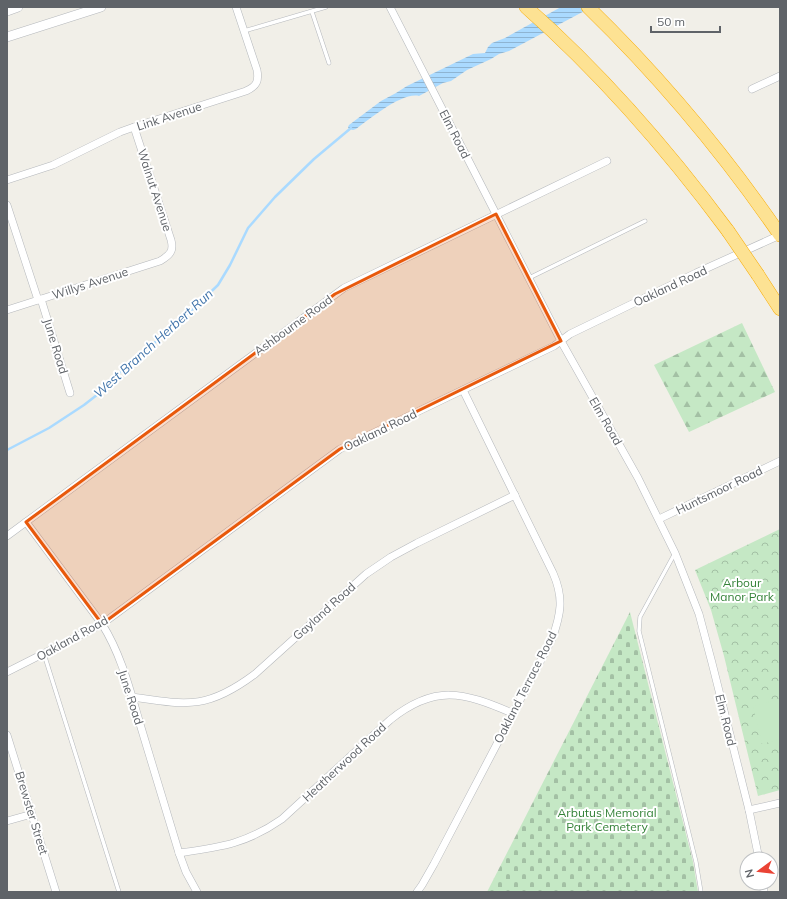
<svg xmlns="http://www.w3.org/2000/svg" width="787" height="899" font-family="Mulish,sans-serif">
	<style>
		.forest { fill: url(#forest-firs) }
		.cemetery { fill: url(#cemetery-stones) }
		.park { fill: url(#park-crowns) }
		.garden { fill: #c5e8c5 }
		.water { fill: url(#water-rules) }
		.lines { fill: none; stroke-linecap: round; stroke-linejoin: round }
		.stream { stroke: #aadaff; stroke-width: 2.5 }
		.service-casing { stroke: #b5b8bc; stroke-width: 4.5 }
		.minor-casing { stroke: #b5b8bc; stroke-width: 8 }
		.tertiary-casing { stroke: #b5b8bc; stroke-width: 10 }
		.motorway-casing { stroke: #f9ab00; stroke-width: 14 }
		.service { stroke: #fff; stroke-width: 3.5 }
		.minor { stroke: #fff; stroke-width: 7 }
		.tertiary { stroke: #fff; stroke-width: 9 }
		.motorway { stroke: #fde293; stroke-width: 13 }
		.motorway-bridge-casing { stroke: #f9ab00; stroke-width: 14; stroke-linecap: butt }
		.motorway-bridge { stroke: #fde293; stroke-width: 13 }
		.marked { fill: #e8590c; fill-opacity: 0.2; stroke: #e8590c; stroke-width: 3; stroke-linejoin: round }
		.labels { text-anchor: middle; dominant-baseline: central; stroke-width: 4; stroke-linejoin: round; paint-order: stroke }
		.street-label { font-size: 12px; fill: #5f6368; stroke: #fff }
		.park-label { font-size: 12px; fill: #348238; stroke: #fff }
		.water-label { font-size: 13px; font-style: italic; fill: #4174aa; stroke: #fff }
	</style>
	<defs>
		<pattern id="forest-firs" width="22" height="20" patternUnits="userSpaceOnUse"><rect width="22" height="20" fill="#c5e8c5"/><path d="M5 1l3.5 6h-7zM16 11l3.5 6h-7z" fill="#a3c0a4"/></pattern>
		<pattern id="cemetery-stones" width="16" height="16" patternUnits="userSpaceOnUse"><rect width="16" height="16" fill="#c5e8c5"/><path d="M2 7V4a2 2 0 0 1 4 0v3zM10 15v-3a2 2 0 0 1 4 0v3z" fill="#a3c0a4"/></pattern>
		<pattern id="park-crowns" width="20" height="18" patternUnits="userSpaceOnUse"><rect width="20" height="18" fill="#c5e8c5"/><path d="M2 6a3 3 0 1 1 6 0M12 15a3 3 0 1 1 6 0" fill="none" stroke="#a3c0a4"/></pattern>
		<pattern id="water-rules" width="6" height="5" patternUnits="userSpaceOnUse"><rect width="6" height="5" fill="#aadaff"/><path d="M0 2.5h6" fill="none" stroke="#8eb4d2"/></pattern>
	</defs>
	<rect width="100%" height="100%" fill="#f1efe8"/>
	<path class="forest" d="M742,323L775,392L689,432L654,365Z"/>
	<path class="cemetery" d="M630,612L693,862L698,892H487Z"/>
	<path class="park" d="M780,529V790L758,796L724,656L711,610L695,570Z"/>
	<path class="garden" d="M780,699V739L762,744L753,706Z"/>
	<path class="water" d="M561,7H592L509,51L499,54L491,59L467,70L451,81L443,83L419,96C402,92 370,119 356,129L353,130L349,129L348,127L349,125L381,101L396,93L407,86L473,54L485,53L488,47L492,43L505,38Z"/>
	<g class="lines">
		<path class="stream" d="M7,450L49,428L84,405L102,391L130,362L158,340L194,308L218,285L230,265L248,228L275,197L314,159L351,128"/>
		<g class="service-casing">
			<g id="service">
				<path d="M312,12L329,63"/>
				<path d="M244,31L326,7"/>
				<path d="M529,278L645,221"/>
				<path d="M675,553L640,617L639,631L696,862L701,892"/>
				<path d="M44,654L119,892"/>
			</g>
		</g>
		<g class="minor-casing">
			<g id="minor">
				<path d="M390,7L561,341L638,478L675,553L699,614L712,663L749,810L759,859"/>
				<path d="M752,89L780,76"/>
				<path d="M7,180L53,165L120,132L134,127L246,91C257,86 259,81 257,70L236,7"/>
				<path d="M7,205L38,300"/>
				<path d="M41,299L70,393"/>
				<path d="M7,310L160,261C170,255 174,251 171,240L134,127"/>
				<path d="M659,519L780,461"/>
				<path d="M26,522L102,624C121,654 130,690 140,724C153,767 166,810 179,853L186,872L197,892"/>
				<path d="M7,536L344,288L607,161"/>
				<path d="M7,672L102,624L340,449L554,346L570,334L696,273L780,235"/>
				<path d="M132,697C187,705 207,710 255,674L366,574L391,557L417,543L515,495"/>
				<path d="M7,735L56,892"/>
				<path d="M749,810L780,803"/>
				<path d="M7,821L32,814"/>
				<path d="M179,853C221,847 246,844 282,819L390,720C435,684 463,692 512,713"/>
				<path d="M763,883L764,892"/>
				<path d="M417,892L422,885L434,864L552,639C561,614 564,598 553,573L463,390"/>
			</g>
		</g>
		<g class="tertiary-casing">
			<g id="tertiary">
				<path d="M7,11L18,7"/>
				<path d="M7,37L101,7"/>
			</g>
		</g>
		<g class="motorway-casing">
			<g id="motorway">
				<path d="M526,7C602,74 668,150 728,231"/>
				<path d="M588,7C660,77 723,152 780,235"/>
				<path d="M758,275L780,309"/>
			</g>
		</g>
		<use href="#service" class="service"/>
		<use href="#minor" class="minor"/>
		<use href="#tertiary" class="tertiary"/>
		<use href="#motorway" class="motorway"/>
		<g class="motorway-bridge-casing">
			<path id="motorway-bridge" d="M728,231L758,275"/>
		</g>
		<use href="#motorway-bridge" class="motorway-bridge"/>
	</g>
	<path class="marked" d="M496,214L561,341L340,449L102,624L26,522L335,294Z"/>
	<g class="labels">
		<g class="street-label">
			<text transform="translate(169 116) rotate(-18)">Link Avenue</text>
			<text transform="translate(455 134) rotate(63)">Elm Road</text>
			<text transform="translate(155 190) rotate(72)">Walnut Avenue</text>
			<text transform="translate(90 283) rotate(-18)">Willys Avenue</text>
			<text transform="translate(670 286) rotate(-25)">Oakland Road</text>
			<text transform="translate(293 325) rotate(-36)">Ashbourne Road</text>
			<text transform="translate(56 346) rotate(73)">June Road</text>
			<text transform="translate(606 421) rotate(60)">Elm Road</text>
			<text transform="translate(380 430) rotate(-26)">Oakland Road</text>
			<text transform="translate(719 490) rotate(-26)">Huntsmoor Road</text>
			<text transform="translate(324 611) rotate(-42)">Gayland Road</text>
			<text transform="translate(72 638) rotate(-29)">Oakland Road</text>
			<text transform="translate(525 687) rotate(-63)">Oakland Terrace Road</text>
			<text transform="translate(131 697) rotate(72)">June Road</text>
			<text transform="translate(726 720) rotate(76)">Elm Road</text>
			<text transform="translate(344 762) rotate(-43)">Heatherwood Road</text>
			<text transform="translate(32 813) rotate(73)">Brewster Street</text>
		</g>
		<g class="park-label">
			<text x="742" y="582">Arbour<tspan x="742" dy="14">Manor Park</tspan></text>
			<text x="607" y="812">Arbutus Memorial<tspan x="607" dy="14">Park Cemetery</tspan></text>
		</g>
		<g class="water-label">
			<text transform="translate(153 343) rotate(-42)">West Branch Herbert Run</text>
		</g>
	</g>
	<rect width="787" height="899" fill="none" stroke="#5f6368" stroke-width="16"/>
	<g transform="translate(759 871) rotate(255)"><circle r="19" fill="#ffffff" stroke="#bfc1c3"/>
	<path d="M0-3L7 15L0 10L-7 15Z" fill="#ea4335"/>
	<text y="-6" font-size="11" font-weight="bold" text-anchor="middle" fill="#5f6368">N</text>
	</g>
	<path d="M651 26v6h69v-6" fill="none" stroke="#5f6368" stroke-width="2"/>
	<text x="657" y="26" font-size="12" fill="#5f6368" stroke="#ffffff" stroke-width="3" paint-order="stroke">50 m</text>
</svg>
